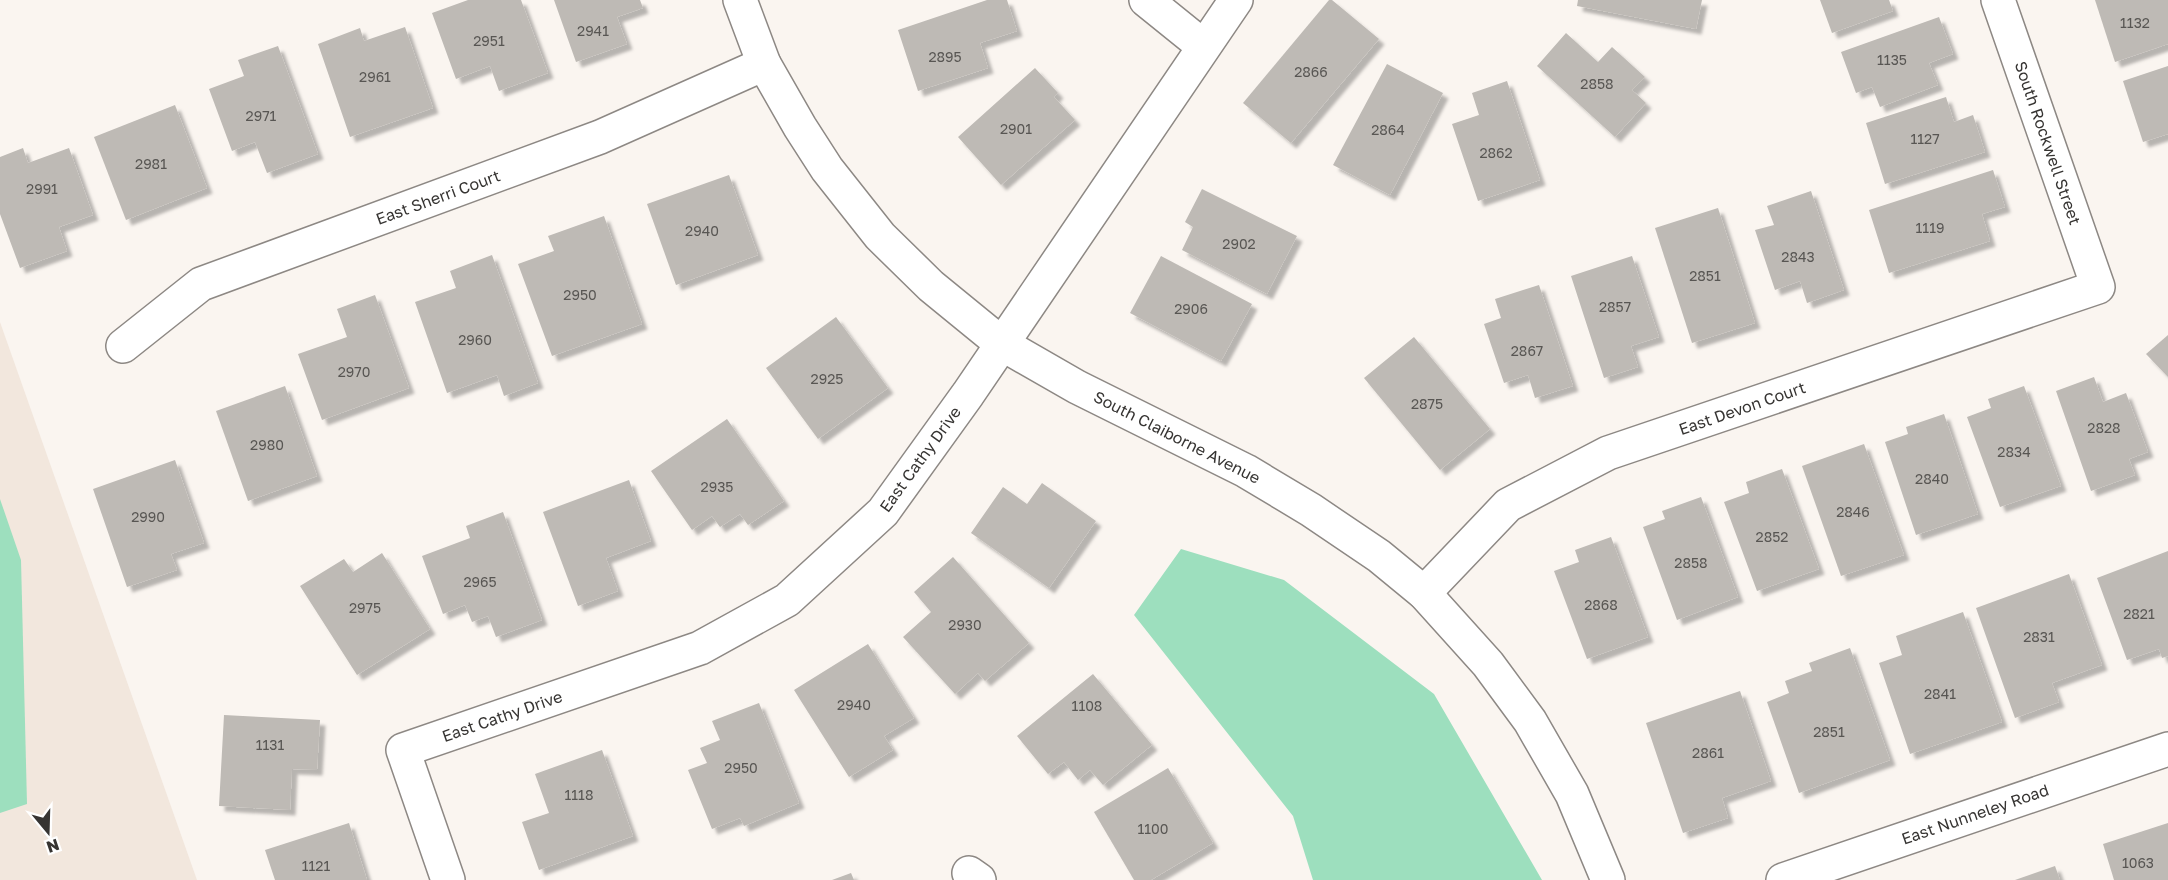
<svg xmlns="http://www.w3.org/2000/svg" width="2168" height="880" font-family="'Golos Text',sans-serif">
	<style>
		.built { fill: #f2e7dd }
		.green { fill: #9ddfbe }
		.building { fill: #bebab5; filter: url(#shadow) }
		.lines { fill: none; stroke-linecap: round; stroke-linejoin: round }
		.minor-casing { stroke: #8d8884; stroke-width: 36 }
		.minor { stroke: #fff; stroke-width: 33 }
		.labels { text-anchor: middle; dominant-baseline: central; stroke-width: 4.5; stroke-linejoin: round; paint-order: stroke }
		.number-label { font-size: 14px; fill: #585653 }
		.street-label { font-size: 16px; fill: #363432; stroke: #fff }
	</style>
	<defs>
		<filter id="shadow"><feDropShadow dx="5.5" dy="5.5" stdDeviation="1.5" flood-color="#0004"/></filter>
	</defs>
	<rect width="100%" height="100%" fill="#faf5f0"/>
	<path class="built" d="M0,322L197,880H0Z"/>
	<g class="green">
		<path d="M0,499L21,560L27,804L0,813Z"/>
		<path d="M1181,549L1284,580L1434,694L1542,880H1313L1293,816L1134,615Z"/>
	</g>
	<g class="building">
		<path d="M468,0H521L548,73L499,91L490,66L456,79L432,13Z"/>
		<path d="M554,0H640L643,8L617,17L627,44L576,62Z"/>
		<path d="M987,0H1007L1017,31L980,43L988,68L918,91L898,30Z"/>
		<path d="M1329,0H1332L1379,39L1291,143L1243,103Z"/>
		<path d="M1578,0H1702L1696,29L1577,6Z"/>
		<path d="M1820,0H1889L1893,11L1832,33Z"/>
		<path d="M2095,0H2168V44L2115,62Z"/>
		<path d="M1939,17L1953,54L1929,63L1938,85L1880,107L1872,87L1856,93L1841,52Z"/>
		<path d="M405,27L433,108L350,137L318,44L360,28L364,41Z"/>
		<path d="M1566,33L1598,62L1612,47L1645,77L1632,90L1646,103L1615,137L1537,66Z"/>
		<path d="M278,46L318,154L267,173L255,142L232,151L209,89L244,76L238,60Z"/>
		<path d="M1387,64L1443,93L1390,195L1333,165Z"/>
		<path d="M2168,66V134L2143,142L2123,81Z"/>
		<path d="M1035,68L1058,93L1054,97L1075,120L1001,185L958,137Z"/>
		<path d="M1507,81L1540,180L1478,201L1452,124L1479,115L1472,93Z"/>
		<path d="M1946,97L1954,122L1973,115L1985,152L1885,184L1866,123Z"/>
		<path d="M175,105L207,188L126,220L94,137Z"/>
		<path d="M23,148L28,163L69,148L93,215L59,227L67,251L20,268L0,214V157Z"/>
		<path d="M1993,170L2005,207L1982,214L1990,241L1889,273L1869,210Z"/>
		<path d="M729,175L758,255L676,285L647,204Z"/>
		<path d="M1202,189L1297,236L1267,294L1182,250L1193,227L1185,222Z"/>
		<path d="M1811,191L1844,290L1807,303L1800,281L1775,290L1755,230L1774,225L1767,206Z"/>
		<path d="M1718,208L1755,323L1692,343L1655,228Z"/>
		<path d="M604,216L642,324L552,356L518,264L554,251L548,236Z"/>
		<path d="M492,255L538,383L504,396L497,375L447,393L415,302L456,288L450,271Z"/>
		<path d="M1161,256L1252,304L1221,361L1130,313Z"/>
		<path d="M1632,256L1659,337L1631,346L1638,367L1604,378L1571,276Z"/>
		<path d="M1539,285L1573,386L1535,398L1528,375L1504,383L1484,324L1501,318L1495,299Z"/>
		<path d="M375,295L409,388L322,420L298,354L347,337L337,309Z"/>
		<path d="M836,317L888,388L818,439L766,368Z"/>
		<path d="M2168,335V377L2146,354Z"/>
		<path d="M1414,337L1490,429L1440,470L1364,378Z"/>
		<path d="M2094,377L2103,402L2126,393L2148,452L2129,459L2135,475L2091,491L2056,391Z"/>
		<path d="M285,386L317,476L248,501L216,411Z"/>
		<path d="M2024,386L2061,486L2000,507L1967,417L1991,408L1988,399Z"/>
		<path d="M1944,414L1978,514L1916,535L1885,442L1908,434L1906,427Z"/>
		<path d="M727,419L784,501L748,525L740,514L720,527L712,516L692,530L651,471Z"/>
		<path d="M1864,444L1904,555L1841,576L1802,466Z"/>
		<path d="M175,460L204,543L171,554L177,570L127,587L93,489Z"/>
		<path d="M1782,469L1819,569L1757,591L1724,502L1749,493L1746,482Z"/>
		<path d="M629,480L651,541L606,558L618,591L578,606L543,512Z"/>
		<path d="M1042,483L1096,521L1049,588L971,533L1003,487L1027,504Z"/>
		<path d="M1701,497L1738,597L1677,620L1643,527L1665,519L1662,511Z"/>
		<path d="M503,512L542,620L496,637L488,616L472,622L465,605L443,614L422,556L470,538L466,526Z"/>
		<path d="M1611,537L1648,637L1587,659L1554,571L1579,562L1575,550Z"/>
		<path d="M2168,551V656L2162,658L2159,649L2127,660L2097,578Z"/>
		<path d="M382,553L430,629L357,675L300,586L344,559L353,572Z"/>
		<path d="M953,557L1029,643L985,681L978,673L955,694L903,637L931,612L914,592Z"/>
		<path d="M2069,574L2102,665L2052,683L2059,702L2015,718L1976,608Z"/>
		<path d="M1963,612L2002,722L1910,754L1879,663L1902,655L1896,636Z"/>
		<path d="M868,644L914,718L884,736L893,750L849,777L794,690Z"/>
		<path d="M1850,648L1890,760L1799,793L1767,702L1789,693L1785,681L1812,671L1809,663Z"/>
		<path d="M1093,674L1152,745L1103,785L1090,770L1078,780L1064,762L1048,774L1017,736Z"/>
		<path d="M1740,691L1771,781L1722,798L1728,818L1683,833L1646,723Z"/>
		<path d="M759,703L799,803L744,826L740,818L712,829L688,770L707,763L700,748L720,740L712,721Z"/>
		<path d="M224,715L320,720L317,770L292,769L290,810L219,806Z"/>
		<path d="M602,750L633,836L539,870L522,822L549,813L535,774Z"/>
		<path d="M1168,768L1213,843L1151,880H1134L1094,812Z"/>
		<path d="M349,823L367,880H275L265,850Z"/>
		<path d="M2168,823V880H2114L2103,844Z"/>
		<path d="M2055,866L2060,880H2015Z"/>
		<path d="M851,873L854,880H832Z"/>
	</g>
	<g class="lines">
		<g class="minor-casing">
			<g id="minor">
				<path d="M740,0L764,64L800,127L827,169L880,236L931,286L1002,344L1077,387L1246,471L1311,510L1379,556L1424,593L1488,664L1530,721L1572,794L1608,880"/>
				<path d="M1146,0L1203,46"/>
				<path d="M123,346L201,284L600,137L764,64"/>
				<path d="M1424,593L1508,505L1608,453L2098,287L1998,0"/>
				<path d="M969,873L979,880"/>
				<path d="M448,880L403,750L700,648L787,600L883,512L968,394L1236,0"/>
				<path d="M1783,880L2168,749"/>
			</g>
		</g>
		<use href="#minor" class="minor"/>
	</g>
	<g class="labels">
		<g class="number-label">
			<text x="2135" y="22">1132</text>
			<text x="593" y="30">2941</text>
			<text x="489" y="40">2951</text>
			<text x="945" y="56">2895</text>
			<text x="1892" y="59">1135</text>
			<text x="1311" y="71">2866</text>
			<text x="375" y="76">2961</text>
			<text x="1597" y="83">2858</text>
			<text x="261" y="115">2971</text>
			<text x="1016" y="128">2901</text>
			<text x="1388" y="129">2864</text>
			<text x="1925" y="138">1127</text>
			<text x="1496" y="152">2862</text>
			<text x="151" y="163">2981</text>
			<text x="42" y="188">2991</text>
			<text x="1930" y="227">1119</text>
			<text x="702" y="230">2940</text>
			<text x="1239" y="243">2902</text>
			<text x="1798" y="256">2843</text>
			<text x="1705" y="275">2851</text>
			<text x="580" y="294">2950</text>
			<text x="1615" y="306">2857</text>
			<text x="1191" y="308">2906</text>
			<text x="475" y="339">2960</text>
			<text x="1527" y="350">2867</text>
			<text x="354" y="371">2970</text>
			<text x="827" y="378">2925</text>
			<text x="1427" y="403">2875</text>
			<text x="2104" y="427">2828</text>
			<text x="267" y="444">2980</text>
			<text x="2014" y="451">2834</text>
			<text x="1932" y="478">2840</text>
			<text x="717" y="486">2935</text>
			<text x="1853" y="511">2846</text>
			<text x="148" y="516">2990</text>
			<text x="1772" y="536">2852</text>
			<text x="1691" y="562">2858</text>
			<text x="480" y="581">2965</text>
			<text x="1601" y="604">2868</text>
			<text x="365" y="607">2975</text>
			<text x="2139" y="613">2821</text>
			<text x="965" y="624">2930</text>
			<text x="2039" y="636">2831</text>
			<text x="1940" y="693">2841</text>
			<text x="854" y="704">2940</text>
			<text x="1087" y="705">1108</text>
			<text x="1829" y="731">2851</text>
			<text x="270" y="744">1131</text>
			<text x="1708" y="752">2861</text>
			<text x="741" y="767">2950</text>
			<text x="579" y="794">1118</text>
			<text x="1153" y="828">1100</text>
			<text x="2138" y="862">1063</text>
			<text x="316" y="865">1121</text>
		</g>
		<g class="street-label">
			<text transform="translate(2048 143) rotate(71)">South Rockwell Street</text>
			<text transform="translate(438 197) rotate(-20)">East Sherri Court</text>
			<text transform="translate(1742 408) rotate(-19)">East Devon Court</text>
			<text transform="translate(1177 437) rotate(27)">South Claiborne Avenue</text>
			<text transform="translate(920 459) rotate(-54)">East Cathy Drive</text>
			<text transform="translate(502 716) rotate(-19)">East Cathy Drive</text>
			<text transform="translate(1975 814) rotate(-19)">East Nunneley Road</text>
		</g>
	</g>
	<g transform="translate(48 832) rotate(161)" stroke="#ffffff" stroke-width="4.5" paint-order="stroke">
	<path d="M0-4.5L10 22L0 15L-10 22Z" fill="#363432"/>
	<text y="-9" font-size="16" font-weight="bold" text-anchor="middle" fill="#363432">N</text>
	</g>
</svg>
